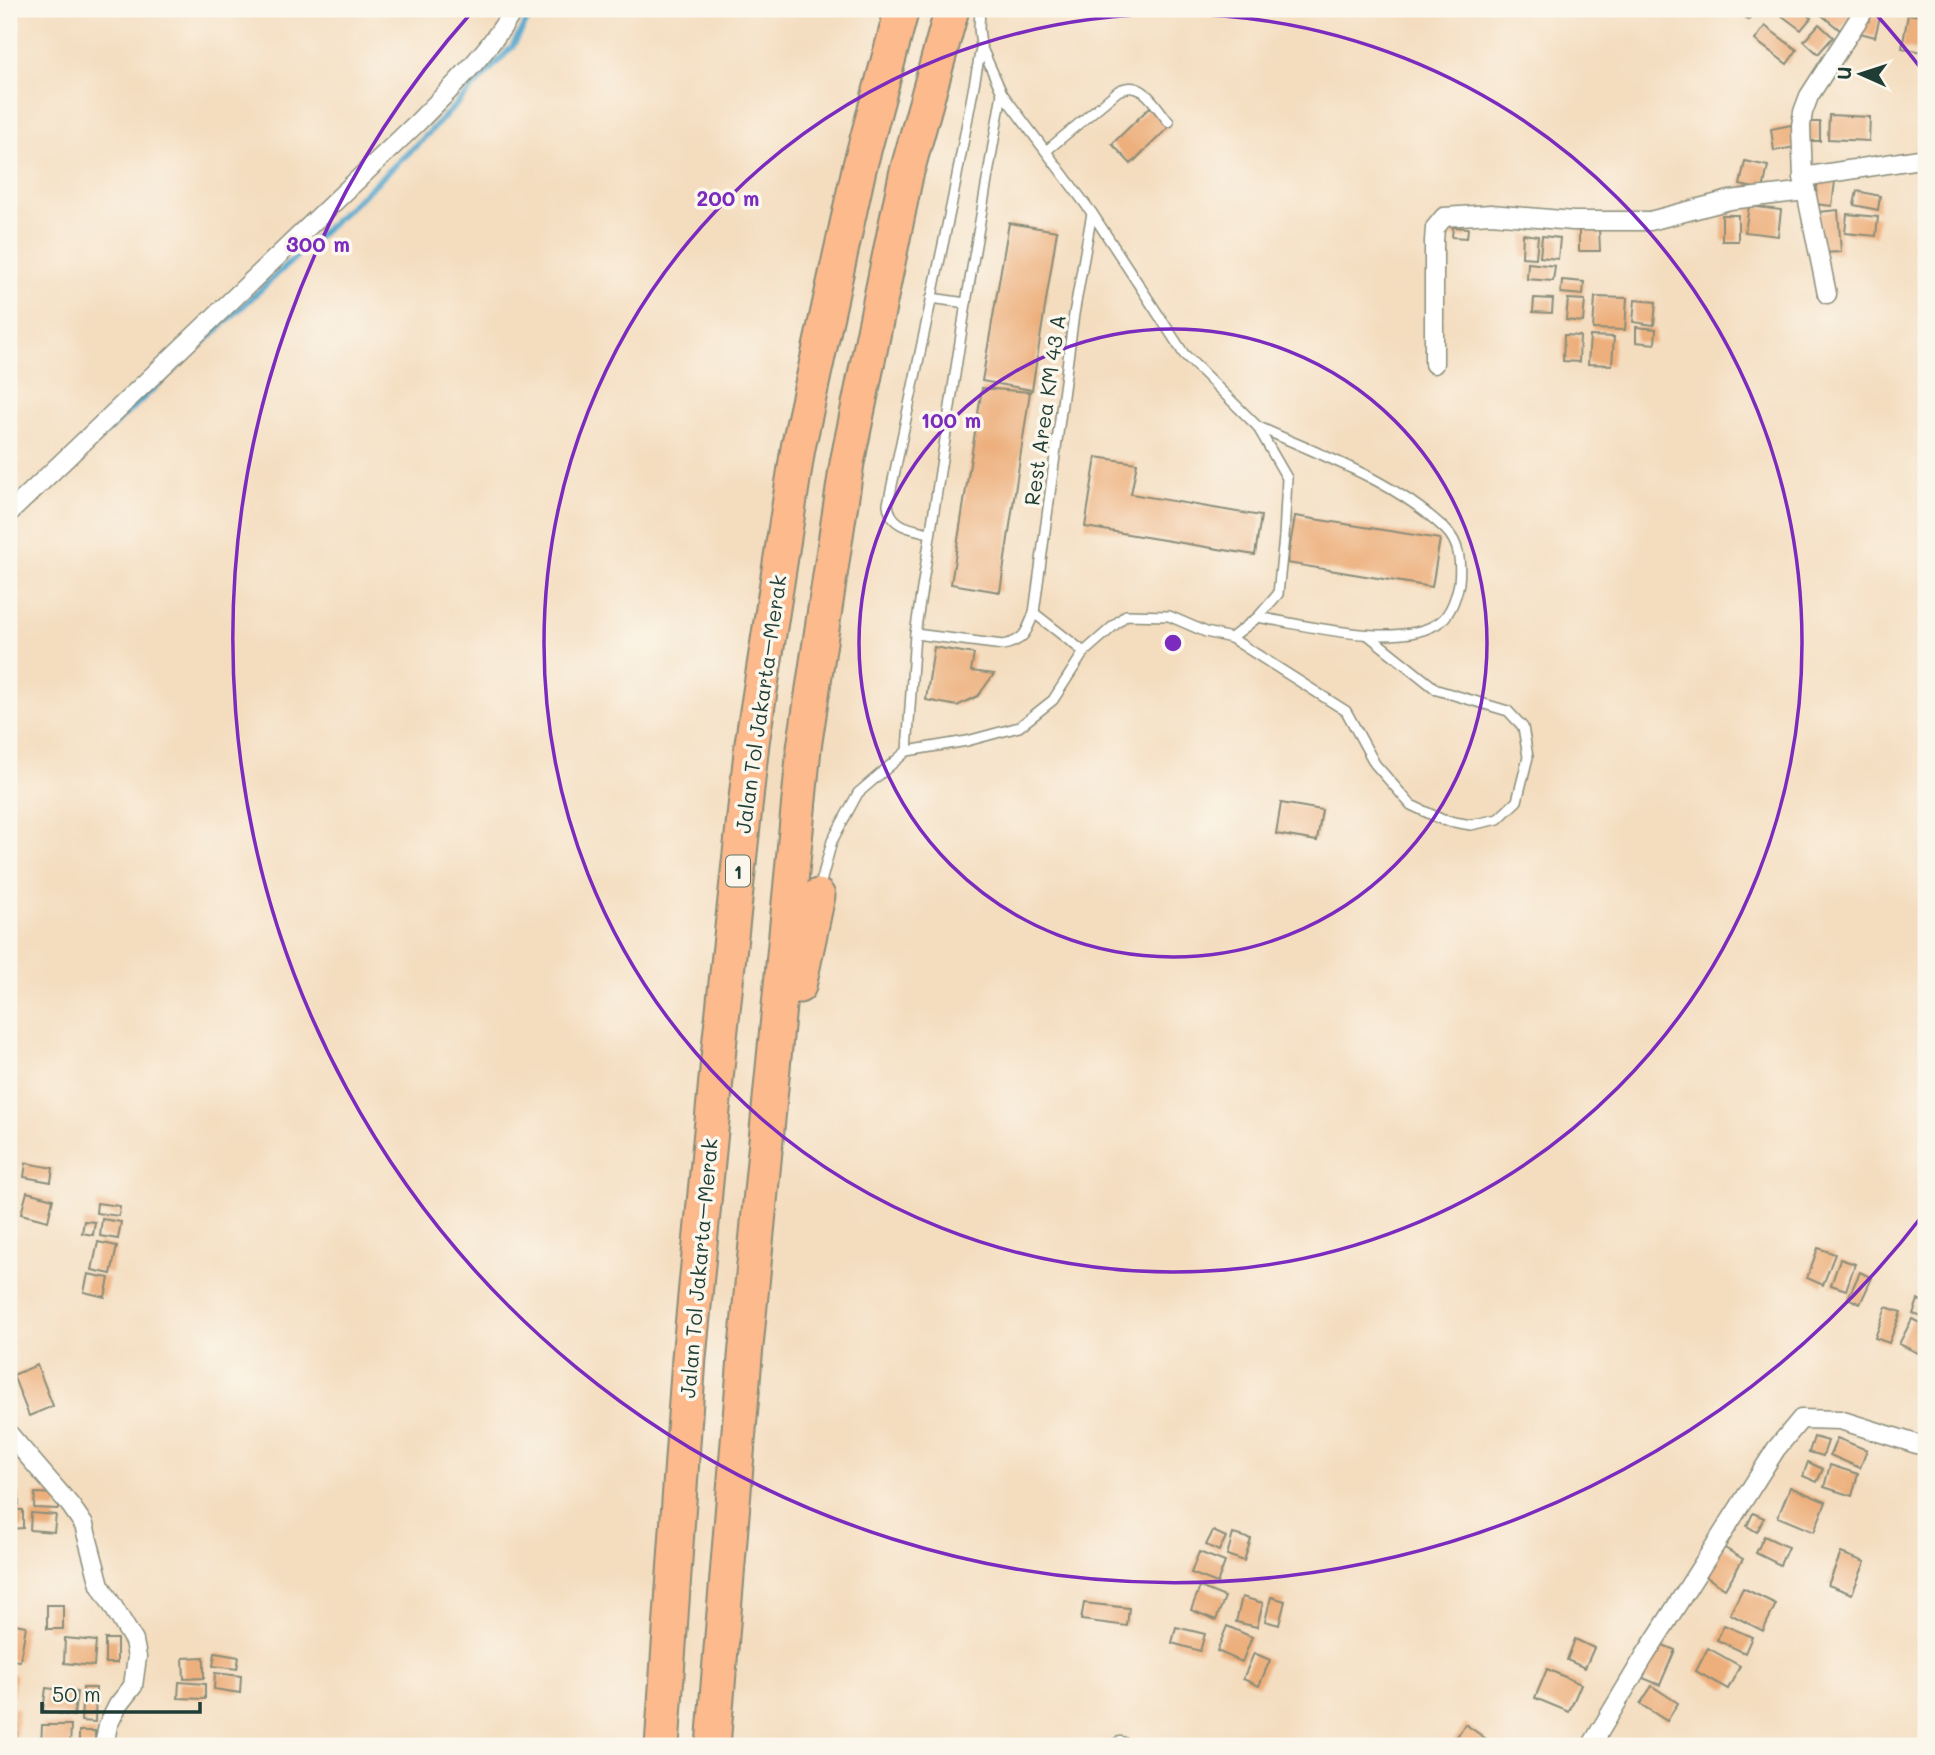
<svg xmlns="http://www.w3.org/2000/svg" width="1935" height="1755" font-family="Mali,sans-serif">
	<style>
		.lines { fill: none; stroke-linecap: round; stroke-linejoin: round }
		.stream { stroke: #50a6cd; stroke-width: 6 }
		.building { fill: #edaf7b }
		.service-casing { stroke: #8a8d7a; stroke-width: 12 }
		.minor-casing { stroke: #8a8d7a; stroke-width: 21 }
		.motorway-casing { stroke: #8a8d7a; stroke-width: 37 }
		.service { stroke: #fff; stroke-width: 9 }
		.minor { stroke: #fff; stroke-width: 18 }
		.motorway { stroke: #fcba8d; stroke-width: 33 }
		.ring { fill: none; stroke: #7b2cbf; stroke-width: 3.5 }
		.labels { text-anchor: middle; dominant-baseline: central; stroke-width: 7; stroke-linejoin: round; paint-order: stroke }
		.shield { fill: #fbf7ec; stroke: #61756b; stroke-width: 2 }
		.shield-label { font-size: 19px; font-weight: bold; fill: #1f3d34 }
		.street-label { font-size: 21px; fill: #1f3d34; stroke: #fbf7ec }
		.centre { fill: #7b2cbf; stroke: #fbf7ec; stroke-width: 3.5 }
		.ring-label { font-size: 21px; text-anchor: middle; font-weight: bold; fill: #7b2cbf; stroke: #fbf7ec; stroke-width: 7; stroke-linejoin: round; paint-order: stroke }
	</style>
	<rect width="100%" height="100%" fill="#fbf7ec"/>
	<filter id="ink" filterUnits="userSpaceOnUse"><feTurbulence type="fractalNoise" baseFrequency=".0143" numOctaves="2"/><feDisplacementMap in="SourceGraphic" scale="14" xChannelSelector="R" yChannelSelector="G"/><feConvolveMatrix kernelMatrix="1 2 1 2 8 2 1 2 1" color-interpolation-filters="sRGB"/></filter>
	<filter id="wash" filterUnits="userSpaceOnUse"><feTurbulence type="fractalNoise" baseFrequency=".00686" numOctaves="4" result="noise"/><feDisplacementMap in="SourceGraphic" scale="28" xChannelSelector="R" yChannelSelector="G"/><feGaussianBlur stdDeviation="1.57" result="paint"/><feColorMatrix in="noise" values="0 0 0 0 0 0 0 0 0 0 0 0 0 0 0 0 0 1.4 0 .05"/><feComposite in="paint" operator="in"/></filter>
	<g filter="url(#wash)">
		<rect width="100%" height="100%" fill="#f4ddbf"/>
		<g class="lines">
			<path class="stream" d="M98,440L418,144L512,47L534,9"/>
		</g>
		<g id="blocks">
			<g class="building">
				<path d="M1735,9H1758L1749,20Z"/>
				<path d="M1773,9H1798L1811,18L1801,30Z"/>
				<path d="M1823,9H1858L1840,30L1819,13Z"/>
				<path d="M1865,13L1880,17L1875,37L1860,33Z"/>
				<path d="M1908,14L1926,17L1923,52L1902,48Z"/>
				<path d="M1819,24L1833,37L1818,54L1804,41Z"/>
				<path d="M1765,26L1797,50L1787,64L1755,40Z"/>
				<path d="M1150,107L1169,127L1131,164L1112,144Z"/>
				<path d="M1829,115L1870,117L1869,141L1828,139Z"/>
				<rect x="1807" y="122" width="13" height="19"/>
				<path d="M1796,124L1800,146L1774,151L1771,129Z"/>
				<path d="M1745,161L1768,166L1763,190L1740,185Z"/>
				<path d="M1818,179L1835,181L1832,206L1815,204Z"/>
				<path d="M1857,191L1880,196L1878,210L1854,205Z"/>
				<path d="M1749,206L1781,210L1778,236L1745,232Z"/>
				<path d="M1838,210L1841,252L1821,253L1819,212Z"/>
				<path d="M1847,214L1878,217L1876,236L1845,233Z"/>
				<rect x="1722" y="215" width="16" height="26"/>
				<path d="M1009,223L1057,231L1032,390L982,381Z"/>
				<path d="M1453,227L1468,228L1467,238L1452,237Z"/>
				<path d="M1599,228L1600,251H1579V229Z"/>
				<path d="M1523,234L1538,236L1536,258L1522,257Z"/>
				<path d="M1542,236L1560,238L1558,259L1540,257Z"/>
				<path d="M1528,263L1555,266L1553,281L1527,279Z"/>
				<path d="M1562,280L1584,282L1583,295L1561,293Z"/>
				<path d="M1595,297L1627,298L1625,330L1593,329Z"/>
				<path d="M1534,298L1553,299L1552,313L1533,312Z"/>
				<path d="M1568,299L1585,300L1583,322L1566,320Z"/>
				<path d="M1635,300L1656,302L1654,325L1633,322Z"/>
				<path d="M1636,327L1656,329L1655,344L1636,342Z"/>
				<path d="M1564,335L1580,336L1579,362L1563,361Z"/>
				<path d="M1590,336L1614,337L1612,365L1588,364Z"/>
				<path d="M982,388L1030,392L1000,592L951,584Z"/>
				<path d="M1096,457L1137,463L1131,494L1261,516L1255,555L1085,527Z"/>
				<path d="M1295,516L1440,539L1432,587L1287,563Z"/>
				<path d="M934,647L974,654L971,671L994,674L978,696L957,706L926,700Z"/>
				<path d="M1281,803L1322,810L1317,841L1276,834Z"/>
				<path d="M26,1163L53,1168L51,1182L24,1177Z"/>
				<path d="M27,1192L53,1199L48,1221L21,1214Z"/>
				<path d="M97,1203L120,1206L119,1216L96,1213Z"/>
				<path d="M102,1219L121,1222L118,1239L100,1236Z"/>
				<path d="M84,1221L95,1222L93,1235L82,1233Z"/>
				<path d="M98,1242L117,1246L111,1274L92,1270Z"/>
				<path d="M1818,1248L1835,1254L1823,1285L1807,1278Z"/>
				<path d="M1840,1259L1855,1264L1846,1290L1831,1285Z"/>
				<path d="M1860,1272L1872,1278L1860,1304L1848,1298Z"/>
				<path d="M88,1274L109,1278L105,1297L84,1292Z"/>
				<path d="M1918,1300L1926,1303V1318L1913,1314Z"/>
				<path d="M1886,1307L1901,1312L1889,1343L1875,1338Z"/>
				<path d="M1912,1319L1926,1326V1341L1920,1354L1899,1344Z"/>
				<path d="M37,1365L53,1406L29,1416L13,1375Z"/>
				<path d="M1814,1437L1828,1441L1823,1456L1809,1452Z"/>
				<path d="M1837,1438L1867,1450L1860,1468L1830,1455Z"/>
				<path d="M1808,1462L1823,1469L1817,1482L1803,1476Z"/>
				<path d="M1830,1465L1858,1474L1852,1496L1824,1487Z"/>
				<path d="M1790,1487L1826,1502L1814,1532L1778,1517Z"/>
				<rect x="9" y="1493" width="10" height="12"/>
				<path d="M35,1493L59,1494L58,1509L34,1508Z"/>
				<path d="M9,1510H23V1528L9,1529Z"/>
				<path d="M31,1513L56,1515L54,1532L30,1530Z"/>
				<path d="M1753,1513L1764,1518L1757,1532L1747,1526Z"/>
				<path d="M1213,1531L1226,1537L1219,1551L1206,1545Z"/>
				<path d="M1233,1534L1251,1539L1244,1561L1227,1555Z"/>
				<path d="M1764,1536L1788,1547L1780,1565L1756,1553Z"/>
				<path d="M1723,1547L1743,1559L1725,1589L1705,1576Z"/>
				<path d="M1199,1552L1225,1562L1217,1583L1191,1573Z"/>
				<path d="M1841,1553L1865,1562L1852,1594L1828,1585Z"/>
				<path d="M1200,1587L1225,1597L1216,1620L1191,1610Z"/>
				<path d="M1743,1588L1776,1604L1763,1631L1730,1614Z"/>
				<path d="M1242,1597L1263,1603L1257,1627L1236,1622Z"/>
				<path d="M1271,1597L1285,1601L1279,1625L1265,1621Z"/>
				<path d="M1084,1603L1129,1608L1127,1626L1081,1620Z"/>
				<rect x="47" y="1605" width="16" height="24"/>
				<path d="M9,1623L26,1626L20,1661L9,1660Z"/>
				<path d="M1724,1625L1752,1637L1745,1653L1717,1640Z"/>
				<path d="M1227,1626L1252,1637L1242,1662L1217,1651Z"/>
				<path d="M1176,1627L1205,1634L1200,1651L1172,1643Z"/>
				<path d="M65,1638L96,1641L94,1666L64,1663Z"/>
				<rect x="105" y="1639" width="12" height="24"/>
				<path d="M1575,1639L1594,1648L1585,1668L1567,1660Z"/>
				<path d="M1658,1643L1675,1650L1660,1685L1643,1678Z"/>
				<path d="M1708,1648L1740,1666L1728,1689L1696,1671Z"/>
				<path d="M215,1653L239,1657L237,1669L213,1666Z"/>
				<path d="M1254,1653L1270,1660L1259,1686L1243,1679Z"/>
				<path d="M204,1657V1678L184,1679L183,1658Z"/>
				<path d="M1547,1669L1581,1684L1569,1712L1535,1698Z"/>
				<path d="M215,1673L241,1676L240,1693L214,1689Z"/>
				<path d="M9,1674L16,1675L13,1697L9,1696Z"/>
				<path d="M179,1682L205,1684V1699L178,1698Z"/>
				<path d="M1652,1686L1678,1703L1667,1721L1640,1704Z"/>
				<path d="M46,1688L77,1692L74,1716L43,1711Z"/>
				<path d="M83,1688H96L95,1722L81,1721Z"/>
				<path d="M9,1707L19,1708L16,1740L9,1739Z"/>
				<path d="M1465,1724L1485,1738L1480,1746H1451Z"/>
				<path d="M42,1725H71L70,1746H41Z"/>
				<rect x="79" y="1731" width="16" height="15"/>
			</g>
		</g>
	</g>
	<g filter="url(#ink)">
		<use href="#blocks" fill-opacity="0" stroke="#8a8d7a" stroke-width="2"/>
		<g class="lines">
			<g class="service-casing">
				<g id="service">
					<path d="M1046,151L1118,91C1143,78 1154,105 1169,122"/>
					<path d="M931,298L966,303"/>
					<path d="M930,533C912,529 890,527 888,504L952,202L981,48"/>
					<path d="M1034,613L1084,652"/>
					<path d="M1258,617C1304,625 1402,651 1441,621C1451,613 1457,595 1459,583C1461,563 1460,543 1445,529C1394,480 1322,456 1259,427"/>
					<path d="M915,634L1003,645C1025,640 1026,633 1034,613L1074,314L1092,213"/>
					<path d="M1231,638L1346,711L1375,764L1411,805L1443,820L1471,825L1498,819L1517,801L1528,757L1523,727L1508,711L1437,690L1368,635"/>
					<path d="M907,751L915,634L966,303L1002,93"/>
					<path d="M819,890L832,841L858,793L907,751L967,741L1019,727L1053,700L1084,652L1126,615L1169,616L1206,632L1231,638L1258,617L1278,594L1284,537L1287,478L1257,426L1184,354L1092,213L1002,93L981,46L979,28L980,9"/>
				</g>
			</g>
			<g class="minor-casing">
				<g id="minor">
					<path d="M1803,177L1926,158"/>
					<path d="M1827,294L1803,177L1801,126L1803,112L1809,96L1865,9"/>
					<path d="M1434,364V241L1435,228L1444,217L1491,214L1573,221H1650L1730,200L1806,191"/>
					<path d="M9,513L419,121C453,86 489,52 514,9"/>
					<path d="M9,1434L71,1506L84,1525L100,1585L134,1641L137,1657L133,1686L118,1705L108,1725L104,1746"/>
					<path d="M1120,1746H1121"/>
					<path d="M1591,1746L1644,1657L1776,1449L1801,1419L1840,1420L1926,1447"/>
				</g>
			</g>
			<g class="motorway-casing">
				<g id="motorway">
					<path d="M799,986L818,896"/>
					<path d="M662,1746L689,1358L720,1038L752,743L798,448L859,169L902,9"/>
					<path d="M713,1746L745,1357L804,748L847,463L906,175L952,9"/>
				</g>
			</g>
			<use href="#service" class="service"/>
			<use href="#minor" class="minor"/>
			<use href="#motorway" class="motorway"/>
		</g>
	</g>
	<g class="ring">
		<circle cx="1173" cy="643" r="314"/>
		<circle cx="1173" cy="643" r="629"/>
		<path d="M1926 1211A943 943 0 1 1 472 12M1874 12A943 943 0 0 1 1926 75"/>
	</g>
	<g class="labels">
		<rect class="shield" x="726" y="855.5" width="24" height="31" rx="5"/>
		<g class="shield-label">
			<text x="738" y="871">1</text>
		</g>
		<g class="street-label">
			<text transform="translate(1044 410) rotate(-82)">Rest Area KM 43 A</text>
			<text transform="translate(760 704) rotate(-82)">Jalan Tol Jakarta–Merak</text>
			<text transform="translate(698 1268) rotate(-85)">Jalan Tol Jakarta–Merak</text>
		</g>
	</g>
	<circle cx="1173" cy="643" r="10" class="centre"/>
	<g class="ring-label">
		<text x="728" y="206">200 m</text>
		<text x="318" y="252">300 m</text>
		<text x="951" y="428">100 m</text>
	</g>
	<rect width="1935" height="1755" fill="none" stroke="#fbf7ec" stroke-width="35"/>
	<g transform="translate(1861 74) rotate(273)" stroke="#fbf7ec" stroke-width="5" paint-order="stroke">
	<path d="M0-5L12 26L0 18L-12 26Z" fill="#1f3d34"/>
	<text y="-10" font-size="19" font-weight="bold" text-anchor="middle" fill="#1f3d34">U</text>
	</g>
	<path d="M42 1702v10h158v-10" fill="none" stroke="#1f3d34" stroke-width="3.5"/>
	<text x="52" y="1702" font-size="21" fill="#1f3d34" stroke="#fbf7ec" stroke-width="5" paint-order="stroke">50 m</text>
</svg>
